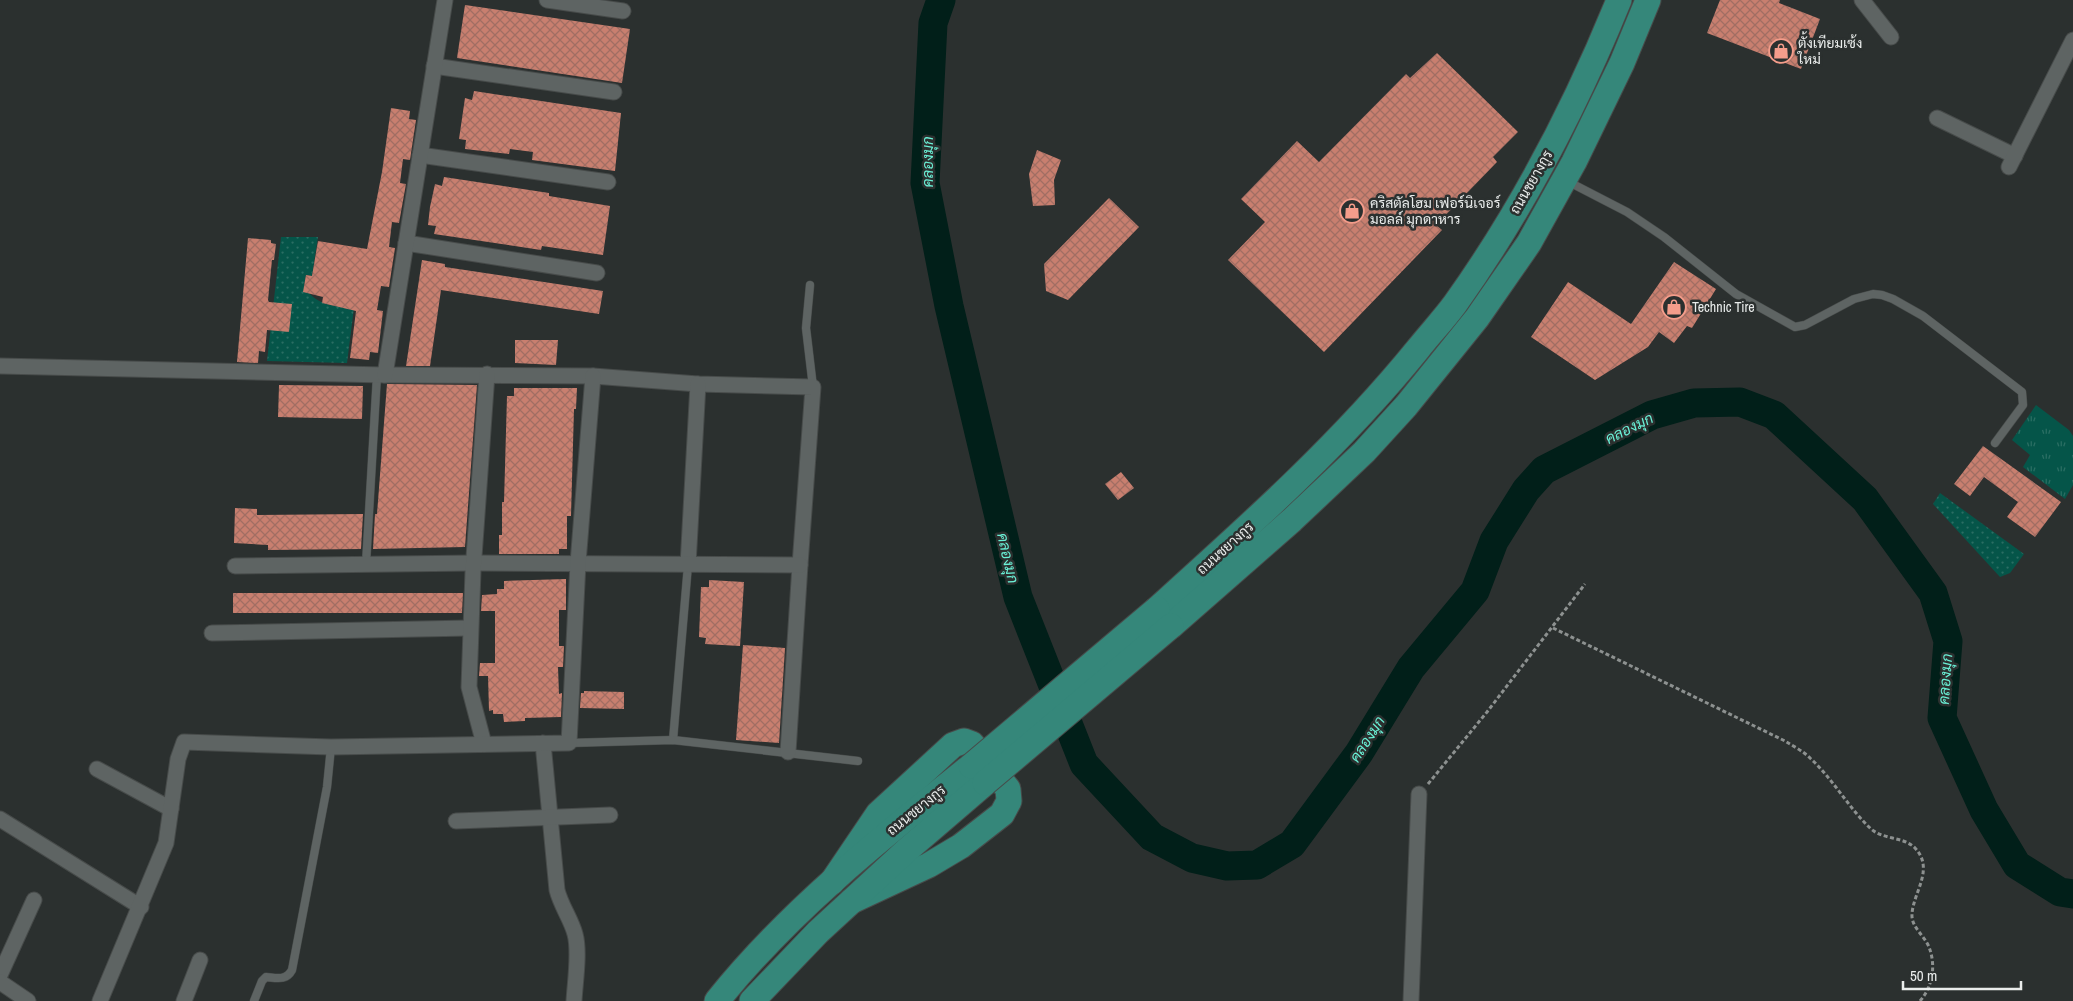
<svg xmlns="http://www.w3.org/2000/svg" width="2073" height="1001" font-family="'Archivo Narrow',Sarabun,sans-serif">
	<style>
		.grass { fill: url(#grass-tufts) }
		.garden { fill: url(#garden-dots) }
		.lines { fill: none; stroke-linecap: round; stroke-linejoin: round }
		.river { stroke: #011f19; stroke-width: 29 }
		.building { fill: url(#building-cross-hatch) }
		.service-casing { stroke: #474b4a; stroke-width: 9 }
		.minor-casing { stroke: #474b4a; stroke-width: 17 }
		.primary-casing { stroke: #474b4a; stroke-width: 27 }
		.path { stroke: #8d9190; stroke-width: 3; stroke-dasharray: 4 2.5; stroke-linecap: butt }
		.service { stroke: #5e6463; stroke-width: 8 }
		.minor { stroke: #5e6463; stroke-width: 15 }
		.primary { stroke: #35877a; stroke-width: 25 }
		.primary-bridge-casing { stroke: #474b4a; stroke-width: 27; stroke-linecap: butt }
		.primary-bridge { stroke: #35877a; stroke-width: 25 }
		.labels { text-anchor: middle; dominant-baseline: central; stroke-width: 5; stroke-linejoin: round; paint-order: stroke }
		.poi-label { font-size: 14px; fill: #eaedec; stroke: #2b302f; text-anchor: start }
		.street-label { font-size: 14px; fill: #eaedec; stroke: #2b302f }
		.water-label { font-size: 15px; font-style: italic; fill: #6af1d7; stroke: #2b302f }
	</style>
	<defs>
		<pattern id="grass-tufts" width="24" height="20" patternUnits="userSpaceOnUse" patternTransform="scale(1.25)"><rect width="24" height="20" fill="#055549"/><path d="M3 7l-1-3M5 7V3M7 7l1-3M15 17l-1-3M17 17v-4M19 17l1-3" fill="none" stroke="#2a6e63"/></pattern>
		<pattern id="garden-dots" width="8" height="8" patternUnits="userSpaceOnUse" patternTransform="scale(1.25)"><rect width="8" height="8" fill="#055549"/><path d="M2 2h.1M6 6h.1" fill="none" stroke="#2a6e63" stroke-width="1.8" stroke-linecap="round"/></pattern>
		<pattern id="building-cross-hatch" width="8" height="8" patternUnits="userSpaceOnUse" patternTransform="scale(1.25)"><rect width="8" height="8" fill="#c87f6f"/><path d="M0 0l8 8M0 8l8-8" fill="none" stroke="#a16e63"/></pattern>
	</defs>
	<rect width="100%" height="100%" fill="#2b302f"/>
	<path class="grass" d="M2036,405L2069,430L2073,436V485L2065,499L2023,467L2030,455L2012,440Z"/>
	<g class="garden">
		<path d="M281,237H318L312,276L306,275L304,287C318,306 331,305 354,308L347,363L267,361Z"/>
		<path d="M1940,493L2024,554L2010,573L2000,577L1933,504Z"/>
	</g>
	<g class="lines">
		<path class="river" d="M941,0L933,23L925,183L949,306L1018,597L1084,764L1152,837L1192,858L1227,866L1257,865L1292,844L1359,753L1411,668L1475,591L1494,541L1526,490L1544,470L1652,415L1694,403L1740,402L1774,415L1865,499L1933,593L1948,641L1942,718L1984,810L2017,865L2060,892L2073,894"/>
	</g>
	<g class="building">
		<path d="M1720,0H1780L1779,3L1820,19L1801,69L1707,33Z"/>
		<path d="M465,5L630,29L622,83L457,58Z"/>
		<path d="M1437,53L1518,132L1493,157L1497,162L1436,225L1442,230L1324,352L1228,260L1265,222L1241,199L1297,141L1319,162L1406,74L1410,78Z"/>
		<path d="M474,91L621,113L615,171L532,160L533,152L510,149L509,154L465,149L466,140L459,139L465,98L472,100Z"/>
		<path d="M391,108L410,111L409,119L416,120L410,160L403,159L400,183L406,184L399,223L392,222L389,247L395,248L389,287L381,286L377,310L383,311L378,353L370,352L369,360L350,358L356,311L322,303L323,297L303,292L306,275L312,276L318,241L367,249L382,172Z"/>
		<path d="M1037,150L1061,160L1054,180L1055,205L1033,206L1029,174Z"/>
		<path d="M444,177L549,193V196L610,206L603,255L542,246L541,250L434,234L436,226L428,225L430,207L435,184L442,186Z"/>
		<path d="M1109,198L1139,227L1068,300L1046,291L1044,264Z"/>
		<path d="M248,238L271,240V243L276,244L274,260H272L268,300L269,302L292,304L289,332L267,330L265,352L259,351L258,363L237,362Z"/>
		<path d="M422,260L445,264V267L603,291L599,314L441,290L430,366H406Z"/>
		<path d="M1674,262L1716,289L1692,328L1687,326L1674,343L1659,332L1648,347L1595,380L1531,337L1568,282L1631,324Z"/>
		<path d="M515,340H558L556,365L515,363Z"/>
		<path d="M387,384L477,385L465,547L373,549L375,514H377Z"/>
		<path d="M279,385L363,386L362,419L278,417Z"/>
		<path d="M514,388H577L576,409H574L571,516H567V549H559V554H499V535H502V502H504L507,396H514Z"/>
		<path d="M1983,446L2061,502L2035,537L2007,517L2018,502L1984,477L1970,496L1954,484Z"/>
		<path d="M1121,472L1134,488L1118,500L1105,484Z"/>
		<path d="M235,508L257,509V515L363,514L361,549L268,550V545L234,543Z"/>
		<path d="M566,579V610H559V646H564L563,667H558L559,694L562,693L561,717L525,718V721L504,722L503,714H493V710L489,711L488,676H479L480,663H495V611H481L482,595L497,594V589H504V581Z"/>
		<path d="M709,580L744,582L740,646L705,644L706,638L699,637L701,587H709Z"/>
		<path d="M233,593H463L462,613H233Z"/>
		<path d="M743,645L785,648L779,743L736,740Z"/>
		<path d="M584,691L624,692V709L580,708L581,693H584Z"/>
	</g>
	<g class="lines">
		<g class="service-casing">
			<g id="service">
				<path d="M1567,181L1627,212L1664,237L1736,294L1795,327L1805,325L1854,299L1873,294L1882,295L1893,299L1923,316L2022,392L2023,405L1995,443"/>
				<path d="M810,285L806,328L813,387"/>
				<path d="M366,564L377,375"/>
				<path d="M673,740L688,565"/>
				<path d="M569,743L673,740L858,761"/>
				<path d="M254,1001L262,981L266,977C277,978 286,981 292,970L327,787L331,747"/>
			</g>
		</g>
		<g class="minor-casing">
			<g id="minor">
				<path d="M547,0L623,11"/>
				<path d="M1862,0L1891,37"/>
				<path d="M434,66L614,92"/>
				<path d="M1937,118L2015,156"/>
				<path d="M420,155L608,182"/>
				<path d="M2009,167L2073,40"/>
				<path d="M406,243L597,273"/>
				<path d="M0,366L385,375L593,376L698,384L813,387L800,565L788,752"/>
				<path d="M385,375L445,0"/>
				<path d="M688,565L698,384"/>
				<path d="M235,566L474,563L800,565"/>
				<path d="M212,633L470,628"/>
				<path d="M543,743L557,890C561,906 571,919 575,934C580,952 575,982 574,1001"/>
				<path d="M484,744L469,687L473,571L487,374"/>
				<path d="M97,769L171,809"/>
				<path d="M0,819L141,907"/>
				<path d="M456,821L610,815"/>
				<path d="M0,975L34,900"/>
				<path d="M0,982L28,1001"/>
				<path d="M100,1001L166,843L178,759L184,742L331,747L569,743L578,563L593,376"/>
				<path d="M184,1001L200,960"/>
				<path d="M1411,1001L1419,794"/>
			</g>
		</g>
		<g class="primary-casing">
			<g id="primary">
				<path d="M1157,609C1249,526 1340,445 1418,349C1430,334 1444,319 1455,304C1522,210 1576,106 1619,0"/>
				<path d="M1171,626L1292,520L1364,452L1406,406L1477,318L1529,243L1574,162L1622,63L1648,0"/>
				<path d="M832,882L878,814L953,745L964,741L972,744L1008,789L1009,801L1002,814L961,846L929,865L852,901"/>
				<path d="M717,1001C789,911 881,838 971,766"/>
				<path d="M752,1001L818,932L907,850L985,783"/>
			</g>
		</g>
		<g class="path">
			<path d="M1553,628L1785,741C1793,746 1803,751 1810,758C1833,779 1848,807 1870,828C1882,840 1903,836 1915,848C1935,869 1913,893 1912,914C1911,927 1924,935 1929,947C1936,965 1933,986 1920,1001"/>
			<path d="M1428,784L1487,712L1585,584"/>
		</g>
		<use href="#service" class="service"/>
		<use href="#minor" class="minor"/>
		<use href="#primary" class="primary"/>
		<g class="primary-bridge-casing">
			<g id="primary-bridge">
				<path d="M971,766L1157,609"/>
				<path d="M985,783L1171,626"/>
			</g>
		</g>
		<use href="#primary-bridge" class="primary-bridge"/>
	</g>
	<defs>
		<g id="shop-ring" transform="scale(1.25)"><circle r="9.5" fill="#2b302f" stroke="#f49d8b" stroke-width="1.5"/><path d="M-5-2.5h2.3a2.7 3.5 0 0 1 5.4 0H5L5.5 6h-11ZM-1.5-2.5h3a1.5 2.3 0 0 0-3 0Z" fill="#f49d8b"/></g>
	</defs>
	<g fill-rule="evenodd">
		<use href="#shop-ring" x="1781" y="51"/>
		<use href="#shop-ring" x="1352" y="211"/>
		<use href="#shop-ring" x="1674" y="307"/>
	</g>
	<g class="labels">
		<g class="poi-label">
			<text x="1798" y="43">ตั้งเทียมเซ้ง<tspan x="1798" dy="16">ใหม่</tspan></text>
			<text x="1370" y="203">คริสตัลโฮม เฟอร์นิเจอร์<tspan x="1370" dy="16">มอลล์ มุกดาหาร</tspan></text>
			<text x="1692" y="307">Technic Tire</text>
		</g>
		<g class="street-label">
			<text transform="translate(1531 182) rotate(-60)">ถนนชยางกูร</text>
			<text transform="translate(1225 548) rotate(-42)">ถนนชยางกูร</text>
			<text transform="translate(916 810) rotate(-39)">ถนนชยางกูร</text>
		</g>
		<g class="water-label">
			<text transform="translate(927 162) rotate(-90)">คลองมุก</text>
			<text transform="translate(1629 428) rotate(-26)">คลองมุก</text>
			<text transform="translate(1008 558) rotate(77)">คลองมุก</text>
			<text transform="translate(1945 679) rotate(-86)">คลองมุก</text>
			<text transform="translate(1367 739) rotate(-57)">คลองมุก</text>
		</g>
	</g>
	<path d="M1903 981v8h118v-8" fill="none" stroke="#eaedec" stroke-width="2.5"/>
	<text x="1910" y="981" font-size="15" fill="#eaedec" stroke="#2b302f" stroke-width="4" paint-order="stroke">50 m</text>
</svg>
